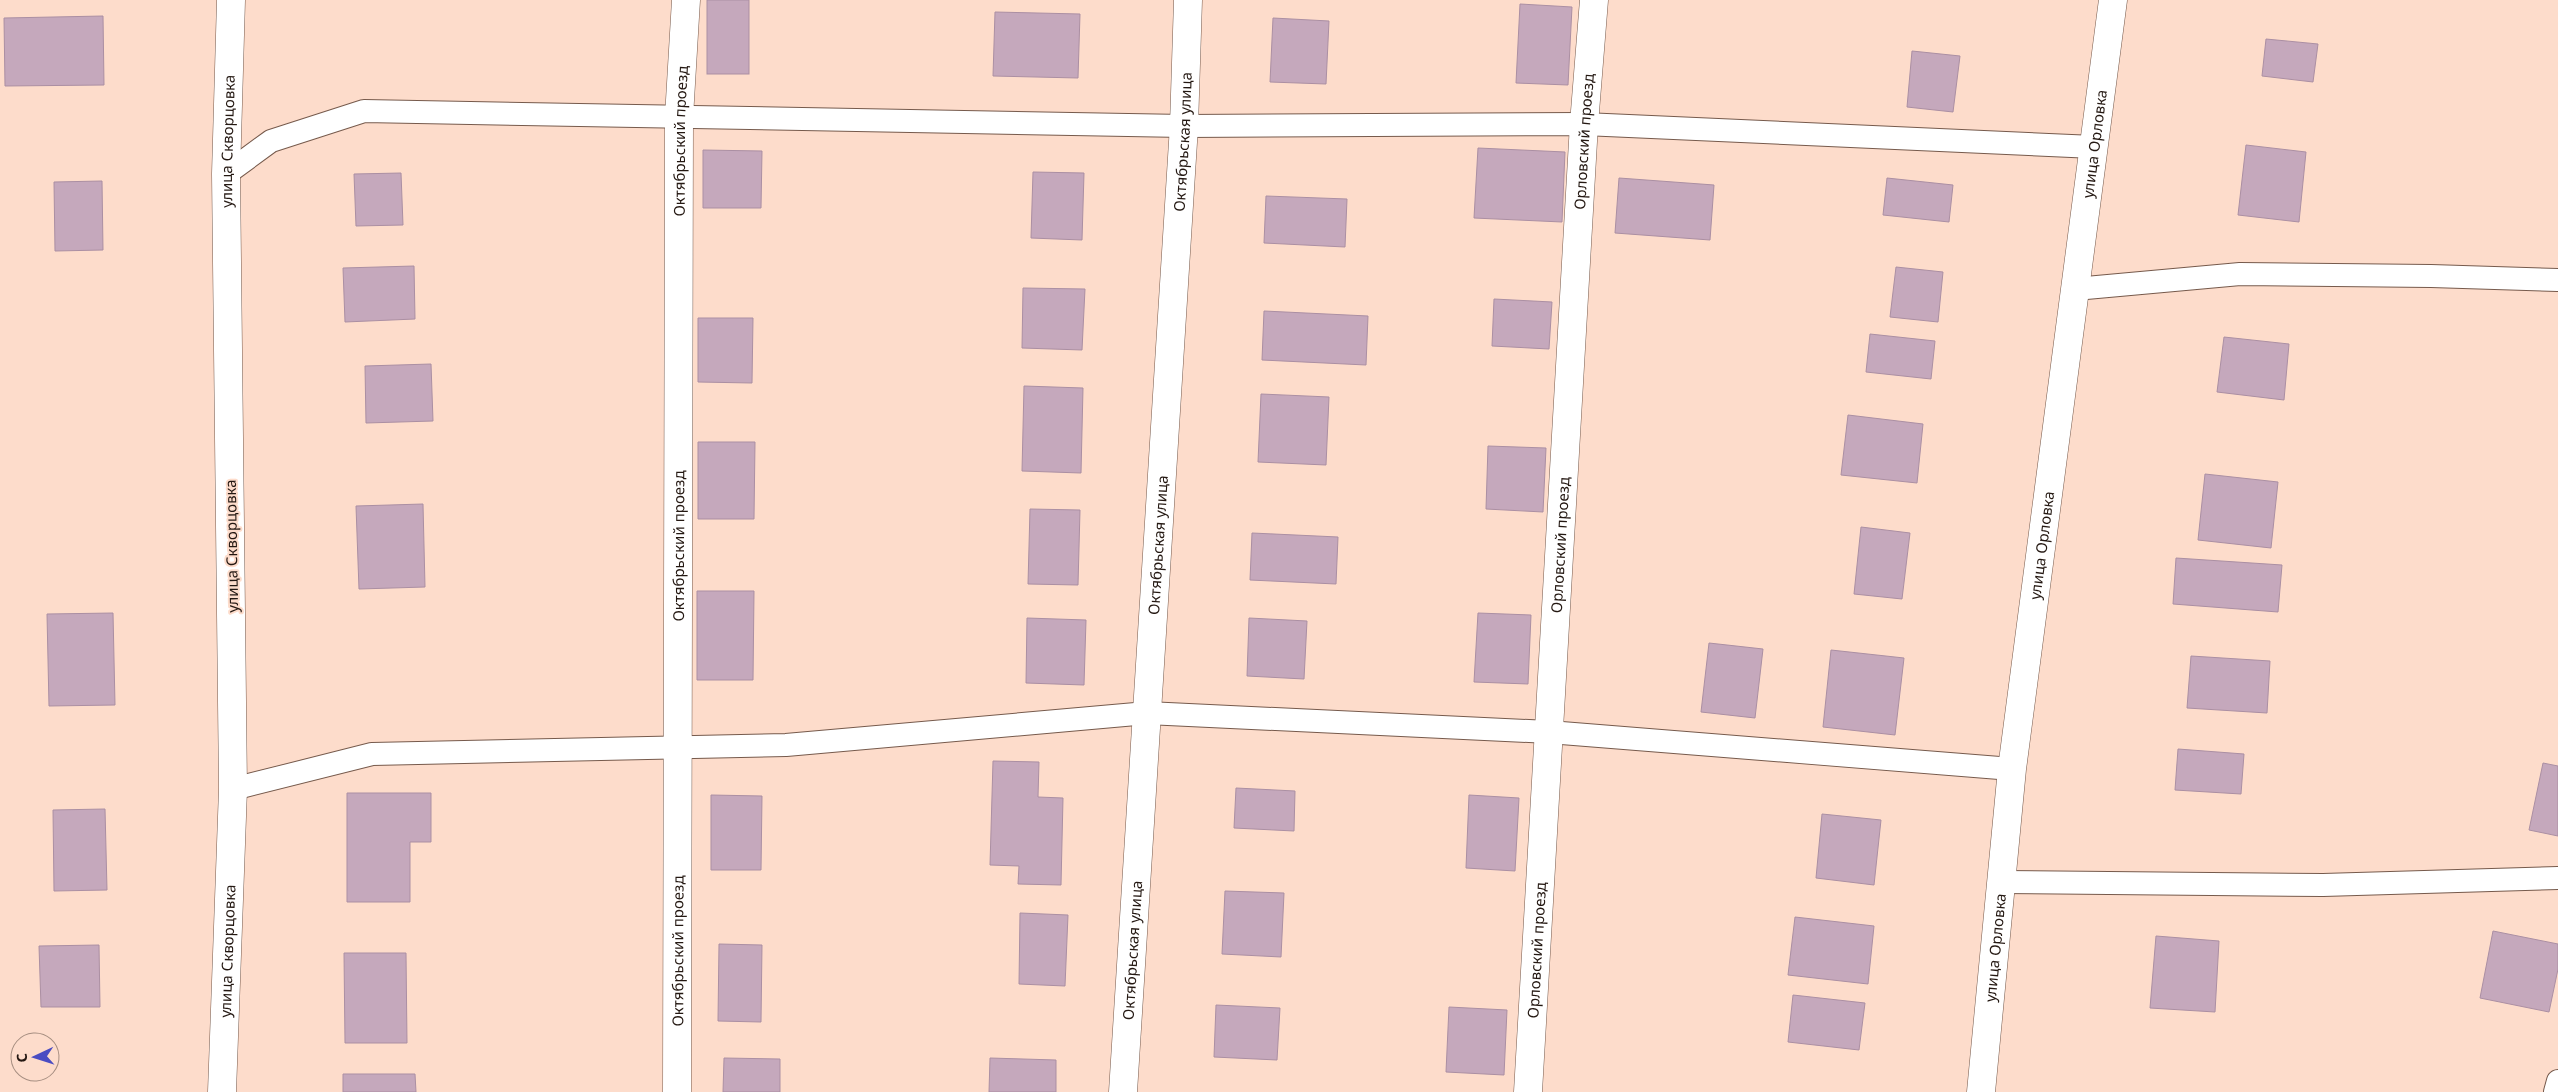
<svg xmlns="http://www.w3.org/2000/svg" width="2558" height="1092" font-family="'Noto Sans',sans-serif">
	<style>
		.building { fill: #c5a8bc; stroke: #ab8fa3 }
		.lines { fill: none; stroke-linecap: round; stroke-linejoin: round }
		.service-casing { stroke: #765a4c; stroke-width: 24 }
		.minor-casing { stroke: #765a4c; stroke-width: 29 }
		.tertiary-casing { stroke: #765a4c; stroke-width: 29 }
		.service { stroke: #fff; stroke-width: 22 }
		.minor { stroke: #fff; stroke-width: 28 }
		.tertiary { stroke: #fff; stroke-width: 28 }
		.labels { text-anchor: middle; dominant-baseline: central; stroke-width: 4; stroke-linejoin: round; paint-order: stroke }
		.street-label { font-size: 15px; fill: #241812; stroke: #fddccb }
	</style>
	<rect width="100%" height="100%" fill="#fddccb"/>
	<g class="building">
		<rect x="707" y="0" width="42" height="74"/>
		<path d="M1520,4L1572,7L1568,85L1516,83Z"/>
		<path d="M995,12L1080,14L1078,78L993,76Z"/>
		<path d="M103,16L104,85L5,86L4,18Z"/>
		<path d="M1273,18L1329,21L1326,84L1270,82Z"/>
		<path d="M2266,39L2318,44L2313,82L2262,76Z"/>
		<path d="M1912,51L1960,56L1953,112L1907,107Z"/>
		<path d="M2246,145L2306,152L2299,222L2238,215Z"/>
		<path d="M1478,148L1565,152L1562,222L1474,218Z"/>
		<path d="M703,150L762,151L761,208H703Z"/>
		<path d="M1033,172L1084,173L1082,240L1031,238Z"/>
		<path d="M401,173L403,225L356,226L354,174Z"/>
		<path d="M1619,178L1714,185L1710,240L1615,233Z"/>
		<path d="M1887,178L1953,185L1949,222L1883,215Z"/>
		<path d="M102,181L103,250L55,251L54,182Z"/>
		<path d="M1266,196L1347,199L1345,247L1264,243Z"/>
		<path d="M414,266L415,319L345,322L343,268Z"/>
		<path d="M1896,267L1943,272L1938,322L1890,317Z"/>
		<path d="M1023,288L1085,289L1082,350L1022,348Z"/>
		<path d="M1494,299L1552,302L1549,349L1492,346Z"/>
		<path d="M1264,311L1368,316L1366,365L1262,360Z"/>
		<path d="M698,318H753L752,383L698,382Z"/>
		<path d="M1870,334L1935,341L1931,379L1866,372Z"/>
		<path d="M2224,337L2289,344L2284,400L2217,392Z"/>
		<path d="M431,364L433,421L366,423L365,366Z"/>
		<path d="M1024,386L1083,388L1081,473L1022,471Z"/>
		<path d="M1261,394L1329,397L1326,465L1258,462Z"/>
		<path d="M1848,415L1923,424L1917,483L1841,475Z"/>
		<path d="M698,442H755L754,519H698Z"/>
		<path d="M1488,446L1546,448L1543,512L1486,509Z"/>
		<path d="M2205,474L2278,482L2271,548L2198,540Z"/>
		<path d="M423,504L425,587L359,589L356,506Z"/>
		<path d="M1030,509L1080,510L1078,585L1028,584Z"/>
		<path d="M1861,527L1910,533L1902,599L1854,594Z"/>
		<path d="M1252,533L1338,537L1336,584L1250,580Z"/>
		<path d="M2176,558L2282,565L2278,612L2173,604Z"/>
		<path d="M697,591H754L753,680H697Z"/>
		<path d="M113,613L115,705L49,706L47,614Z"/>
		<path d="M1478,613L1531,615L1528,684L1474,682Z"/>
		<path d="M1027,618L1086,620L1084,685L1026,683Z"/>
		<path d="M1249,618L1307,621L1304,679L1247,676Z"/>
		<path d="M1709,643L1763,649L1755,718L1701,712Z"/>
		<path d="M1831,650L1904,658L1895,735L1823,727Z"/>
		<path d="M2191,656L2270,661L2267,713L2187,708Z"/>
		<path d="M2178,749L2244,754L2241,794L2175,790Z"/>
		<path d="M993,761L1039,762L1038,797L1063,798L1061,885L1018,884L1019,866L990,865Z"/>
		<path d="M2543,763L2558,766V836L2529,830Z"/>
		<path d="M1236,788L1295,791L1294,831L1234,828Z"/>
		<path d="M347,793H431V842H410V902H347Z"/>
		<path d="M711,795L762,796L761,870H711Z"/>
		<path d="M1469,795L1519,798L1515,871L1466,868Z"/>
		<path d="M105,809L107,890L54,891L53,810Z"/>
		<path d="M1822,814L1881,820L1874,885L1816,878Z"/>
		<path d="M1225,891L1284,893L1281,957L1222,954Z"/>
		<path d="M1020,913L1068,915L1065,986L1019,984Z"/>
		<path d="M1795,917L1874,926L1868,984L1788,975Z"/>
		<path d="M2493,931L2558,944V969L2549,1012L2480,998Z"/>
		<path d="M2156,936L2219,941L2215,1012L2150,1008Z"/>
		<path d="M719,944L762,945L761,1022L718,1021Z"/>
		<path d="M99,945L100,1007H41L39,946Z"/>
		<path d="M344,953H406L407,1043H345Z"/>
		<path d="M1793,995L1865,1003L1859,1050L1788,1042Z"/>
		<path d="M1216,1005L1280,1008L1277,1060L1214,1057Z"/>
		<path d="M1449,1007L1507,1010L1504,1075L1446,1072Z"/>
		<path d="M724,1058L780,1059V1092H723Z"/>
		<path d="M990,1058L1056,1060V1092H989Z"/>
		<path d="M343,1074H415L416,1092H343Z"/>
	</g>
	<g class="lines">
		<g class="service-casing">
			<g id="service">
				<path d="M226,174L271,141L364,111L1184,126L1584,124L2094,147"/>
				<path d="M2075,289L2240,274L2431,276L2558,280"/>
				<path d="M233,789L372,754L786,745L1147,713L1549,732L2012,769"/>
				<path d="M2001,882L2323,885L2558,878"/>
				<path d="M2555,1092L2558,1081"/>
			</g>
		</g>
		<g class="minor-casing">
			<g id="minor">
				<path id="s1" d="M222,1092L233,789L226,174L231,0"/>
				<path id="s2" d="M677,1092L679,117L686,0"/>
				<path id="s3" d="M1123,1092L1184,126L1188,0"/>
				<path id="s4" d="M1528,1092L1584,124L1594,0"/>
			</g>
		</g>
		<g class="tertiary-casing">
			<g id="tertiary">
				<path id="s5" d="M1981,1092L2012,769L2113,0"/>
			</g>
		</g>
		<use href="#service" class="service"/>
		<use href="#minor" class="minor"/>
		<use href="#tertiary" class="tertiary"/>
	</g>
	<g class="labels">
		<g class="street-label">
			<text stroke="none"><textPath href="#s1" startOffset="951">улица Скворцовка</textPath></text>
			<text stroke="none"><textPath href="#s2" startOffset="951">Октябрьский проезд</textPath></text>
			<text stroke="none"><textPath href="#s3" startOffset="952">Октябрьская улица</textPath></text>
			<text stroke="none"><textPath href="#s4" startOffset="952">Орловский проезд</textPath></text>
			<text stroke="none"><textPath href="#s5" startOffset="955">улица Орловка</textPath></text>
			<text stroke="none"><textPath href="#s5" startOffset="550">улица Орловка</textPath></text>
			<text transform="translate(231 546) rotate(-91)">улица Скворцовка</text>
			<text stroke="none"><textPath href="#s2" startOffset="546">Октябрьский проезд</textPath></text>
			<text stroke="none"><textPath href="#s3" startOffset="548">Октябрьская улица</textPath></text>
			<text stroke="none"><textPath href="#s4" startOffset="548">Орловский проезд</textPath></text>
			<text stroke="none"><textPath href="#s5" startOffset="145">улица Орловка</textPath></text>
			<text stroke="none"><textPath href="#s3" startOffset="142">Октябрьская улица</textPath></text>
			<text stroke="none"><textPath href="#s4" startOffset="142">Орловский проезд</textPath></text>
			<text stroke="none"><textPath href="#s1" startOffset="141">улица Скворцовка</textPath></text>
			<text stroke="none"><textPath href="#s2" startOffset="141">Октябрьский проезд</textPath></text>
		</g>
	</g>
	<g transform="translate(35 1057) rotate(266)"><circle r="24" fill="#fddccb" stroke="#a68e81"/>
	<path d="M0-4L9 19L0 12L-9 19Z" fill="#4a4cc2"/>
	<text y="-8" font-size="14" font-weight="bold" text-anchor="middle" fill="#241812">С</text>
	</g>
</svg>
